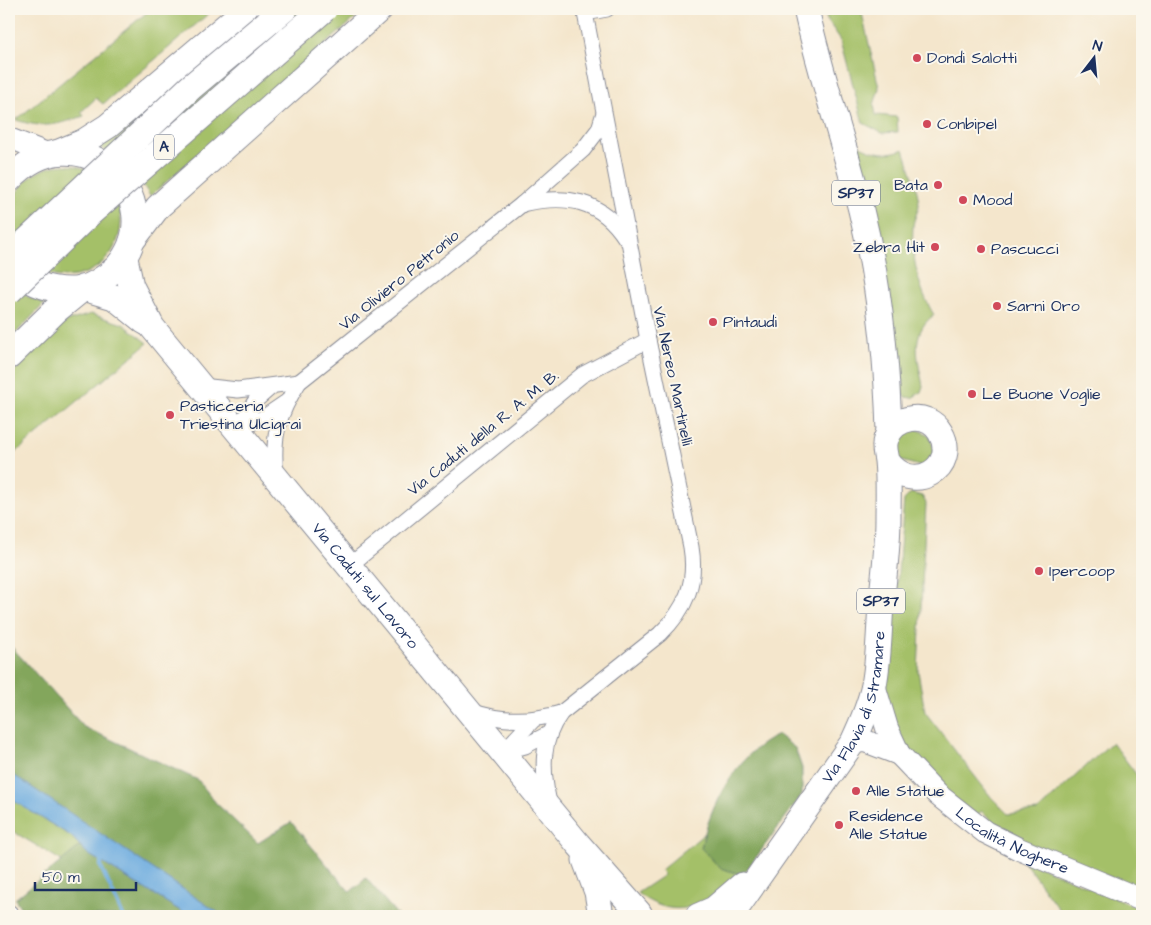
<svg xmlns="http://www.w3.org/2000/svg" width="1151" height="925" font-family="'Architects Daughter',sans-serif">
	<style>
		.green { fill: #a4c067; stroke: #607862 }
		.forest { fill: #83a65c; stroke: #4f6a5d }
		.water { fill: #6cabdf; stroke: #446d9e }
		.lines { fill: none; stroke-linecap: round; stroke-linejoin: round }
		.stream { stroke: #6cabdf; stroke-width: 4 }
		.minor-casing { stroke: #888a95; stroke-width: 17 }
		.tertiary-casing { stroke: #888a95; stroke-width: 22 }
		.secondary-casing { stroke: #888a95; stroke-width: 24 }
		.primary-casing { stroke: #888a95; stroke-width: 27 }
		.trunk-casing { stroke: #888a95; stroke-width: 28 }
		.minor { stroke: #fff; stroke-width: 15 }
		.tertiary { stroke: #fff; stroke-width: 20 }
		.secondary { stroke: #fff; stroke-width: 22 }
		.primary { stroke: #fff; stroke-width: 25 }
		.trunk { stroke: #fff; stroke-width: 26 }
		.trunk-bridge-casing { stroke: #888a95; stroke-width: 28; stroke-linecap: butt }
		.trunk-bridge { stroke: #fff; stroke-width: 26 }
		.poi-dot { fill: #d1495b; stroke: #fbf7ec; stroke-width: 2 }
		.labels { text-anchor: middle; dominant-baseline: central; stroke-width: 4; stroke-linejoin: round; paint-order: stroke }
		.shield { fill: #fbf7ec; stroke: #5e6b89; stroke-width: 1 }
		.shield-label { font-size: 15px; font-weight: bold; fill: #1b2f5e }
		.poi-label { font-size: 16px; fill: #1b2f5e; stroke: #fbf7ec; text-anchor: start }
		.street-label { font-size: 16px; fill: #1b2f5e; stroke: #fbf7ec }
	</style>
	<rect width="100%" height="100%" fill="#fbf7ec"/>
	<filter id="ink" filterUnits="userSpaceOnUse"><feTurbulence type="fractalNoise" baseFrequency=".02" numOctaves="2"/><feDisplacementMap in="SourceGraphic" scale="10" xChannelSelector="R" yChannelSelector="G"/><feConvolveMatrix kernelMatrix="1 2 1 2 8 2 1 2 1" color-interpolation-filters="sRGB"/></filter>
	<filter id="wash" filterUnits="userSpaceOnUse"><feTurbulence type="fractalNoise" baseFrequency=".0096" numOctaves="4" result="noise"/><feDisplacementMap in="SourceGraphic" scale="20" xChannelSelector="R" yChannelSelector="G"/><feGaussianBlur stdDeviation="1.12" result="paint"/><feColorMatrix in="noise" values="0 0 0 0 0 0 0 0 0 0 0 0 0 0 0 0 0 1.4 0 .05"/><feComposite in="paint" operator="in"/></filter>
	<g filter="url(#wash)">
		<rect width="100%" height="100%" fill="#f4e6cc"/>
		<g class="green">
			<path d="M151,9H214L103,104L96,98L81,112L84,116C57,125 44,129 16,120Z"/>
			<path d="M261,9H366L150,196C134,169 126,162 99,147Z"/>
			<path d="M824,9H861L879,88L874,105L876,115L897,117L898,132L882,133L863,123L841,40L827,20Z"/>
			<path d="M858,145C874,153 887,156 904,149C908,163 919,192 919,205C918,212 913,220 913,227C911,257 919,290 934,315C909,333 918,360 923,386L921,392L912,398L905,397L899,389L886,293L883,248Z"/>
			<circle cx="65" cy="221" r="56"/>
			<path d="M9,282L27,296L44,304L9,340Z"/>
			<path d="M91,314L123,324L148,343L9,458V377L59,324Z"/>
			<path d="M917,429L929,435L935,452L923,467L898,460L897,441L905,431Z"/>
			<path d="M911,493L922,496L926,503L918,671L925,712L991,797L1008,814L1038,811L1112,742L1142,782V890L992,828L990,818L981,811L977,816L941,788L894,731L885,688L886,664L895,609L904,500Z"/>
			<path d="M9,798L71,836L80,846L62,861L9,829Z"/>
			<path d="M704,834L701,848L743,875C709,904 678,924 637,893L664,875L661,870Z"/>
			<path d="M1022,859L1142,909V916H1064Z"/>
		</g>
		<g class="forest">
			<path d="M9,644L84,727L198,780L216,803L258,843L291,822L350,892L366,878L398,916H223L16,778L9,772Z"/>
			<path d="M778,735L795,748L802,768V795L743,875L720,868L701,848C710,806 736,753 778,735Z"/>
			<path d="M80,846L88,854L189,916H26L15,899Z"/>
		</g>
		<path class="water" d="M9,772L223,916H189L88,854L71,836L9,798Z"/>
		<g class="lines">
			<g class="stream">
				<path d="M101,858V867L123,916"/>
				<path d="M580,916L582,915"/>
			</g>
		</g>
	</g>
	<g filter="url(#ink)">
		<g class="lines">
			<g class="minor-casing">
				<g id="minor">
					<path d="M522,204C566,194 601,199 626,239"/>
					<path d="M201,386L238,390L299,382"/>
					<path d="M271,387L256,400L237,429L263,418L285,403"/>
					<path d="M276,476C272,437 277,416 299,382L521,205L583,150L599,129L603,116"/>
					<path d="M349,566L582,375L648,340"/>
					<path d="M471,711C501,722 530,722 561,713"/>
					<path d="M503,752L525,746L548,734"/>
					<path d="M503,752L534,719"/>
					<path d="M549,803C542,771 540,741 561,713L660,634C686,609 697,583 691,547L648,340L585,13L607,9"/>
					<path d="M9,912L13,916"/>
				</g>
			</g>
			<g class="tertiary-casing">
				<path id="tertiary" d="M9,138L50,154"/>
			</g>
			<g class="secondary-casing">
				<g id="secondary">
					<path id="s1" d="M874,685L887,728L899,754L938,795L985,832L1019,849L1142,900"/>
					<path d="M853,742L865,741L899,754"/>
				</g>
			</g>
			<g class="primary-casing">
				<g id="primary">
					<path d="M806,9C821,77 844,143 861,210C879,283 887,358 889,432"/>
					<path d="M59,152L83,142L108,126L246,9"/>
					<path d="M9,180C77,105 176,198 117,267C107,277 89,289 74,290C49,291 27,283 10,264"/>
					<path d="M132,241L158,207L380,9"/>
					<path id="s2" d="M125,258L131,286L152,327L578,844L639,913"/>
					<path d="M83,288L114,297L145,322"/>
					<path d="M585,860L597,892L601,916"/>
					<path d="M698,916L714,909L742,885"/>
					<path id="s3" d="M731,916L853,742C862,723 870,705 874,685C879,659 879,631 881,605C884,576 888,547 888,518C888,500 889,480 887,461C886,453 883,447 886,439C894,416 927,410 940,432C961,467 912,497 887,461"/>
				</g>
			</g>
			<g class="trunk-casing">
				<path id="trunk" d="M9,356L56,310L83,288"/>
			</g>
			<use href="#minor" class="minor"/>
			<use href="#tertiary" class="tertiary"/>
			<use href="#secondary" class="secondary"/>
			<use href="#primary" class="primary"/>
			<use href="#trunk" class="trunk"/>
			<g class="trunk-bridge-casing">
				<g id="trunk-bridge">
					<path d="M9,258L191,87L284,9"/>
					<path d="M9,291L90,213L324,9"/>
				</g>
			</g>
			<use href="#trunk-bridge" class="trunk-bridge"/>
		</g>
	</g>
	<g class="poi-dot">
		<circle cx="917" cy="58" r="5"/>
		<circle cx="927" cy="124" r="5"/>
		<circle cx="938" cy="185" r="5"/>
		<circle cx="963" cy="200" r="5"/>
		<circle cx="935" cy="247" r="5"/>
		<circle cx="981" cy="249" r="5"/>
		<circle cx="997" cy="306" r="5"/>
		<circle cx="713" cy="322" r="5"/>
		<circle cx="972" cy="394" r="5"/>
		<circle cx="170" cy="415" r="5"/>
		<circle cx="1039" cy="571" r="5"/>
		<circle cx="856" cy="791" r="5"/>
		<circle cx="839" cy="825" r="5"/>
	</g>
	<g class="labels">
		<g class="shield">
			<rect x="154" y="134.5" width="20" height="25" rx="4"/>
			<rect x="832" y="180.5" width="48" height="25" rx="4"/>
			<rect x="857" y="588.5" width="48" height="25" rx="4"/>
		</g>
		<g class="shield-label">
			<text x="164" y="147">A</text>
			<text x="856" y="193">SP37</text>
			<text x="881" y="601">SP37</text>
		</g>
		<g class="poi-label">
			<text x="927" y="58">Dondi Salotti</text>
			<text x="937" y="124">Conbipel</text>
			<text x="928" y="185" text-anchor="end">Bata</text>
			<text x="973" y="200">Mood</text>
			<text x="925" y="247" text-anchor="end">Zebra Hit</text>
			<text x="991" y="249">Pascucci</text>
			<text x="1007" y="306">Sarni Oro</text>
			<text x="723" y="322">Pintaudi</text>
			<text x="982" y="394">Le Buone Voglie</text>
			<text x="180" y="406">Pasticceria<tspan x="180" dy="18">Triestina Ulcigrai</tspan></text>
			<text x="1049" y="571">Ipercoop</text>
			<text x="866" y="791">Alle Statue</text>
			<text x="849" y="816">Residence<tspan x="849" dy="18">Alle Statue</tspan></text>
		</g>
		<g class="street-label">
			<text transform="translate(399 280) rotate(-39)">Via Oliviero Petronio</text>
			<text transform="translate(673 376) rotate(78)">Via Nereo Martinelli</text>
			<text transform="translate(483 433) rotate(-39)">Via Caduti della R. A. M. B.</text>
			<text stroke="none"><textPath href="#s2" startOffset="410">Via Caduti sul Lavoro</textPath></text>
			<text stroke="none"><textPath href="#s3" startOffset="246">Via Flavia di Stramare</textPath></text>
			<text stroke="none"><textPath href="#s1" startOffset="218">Località Noghere</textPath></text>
		</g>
	</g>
	<rect width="1151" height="925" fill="none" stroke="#fbf7ec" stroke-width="30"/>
	<g transform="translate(1094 58) rotate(16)" stroke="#fbf7ec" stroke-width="4" paint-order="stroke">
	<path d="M0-4L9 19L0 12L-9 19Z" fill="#1b2f5e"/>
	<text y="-8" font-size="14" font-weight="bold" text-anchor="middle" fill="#1b2f5e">N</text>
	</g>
	<path d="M35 882v8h101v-8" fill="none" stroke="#1b2f5e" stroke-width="2.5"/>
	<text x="42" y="882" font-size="15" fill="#1b2f5e" stroke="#fbf7ec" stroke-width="4" paint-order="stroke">50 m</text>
</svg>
